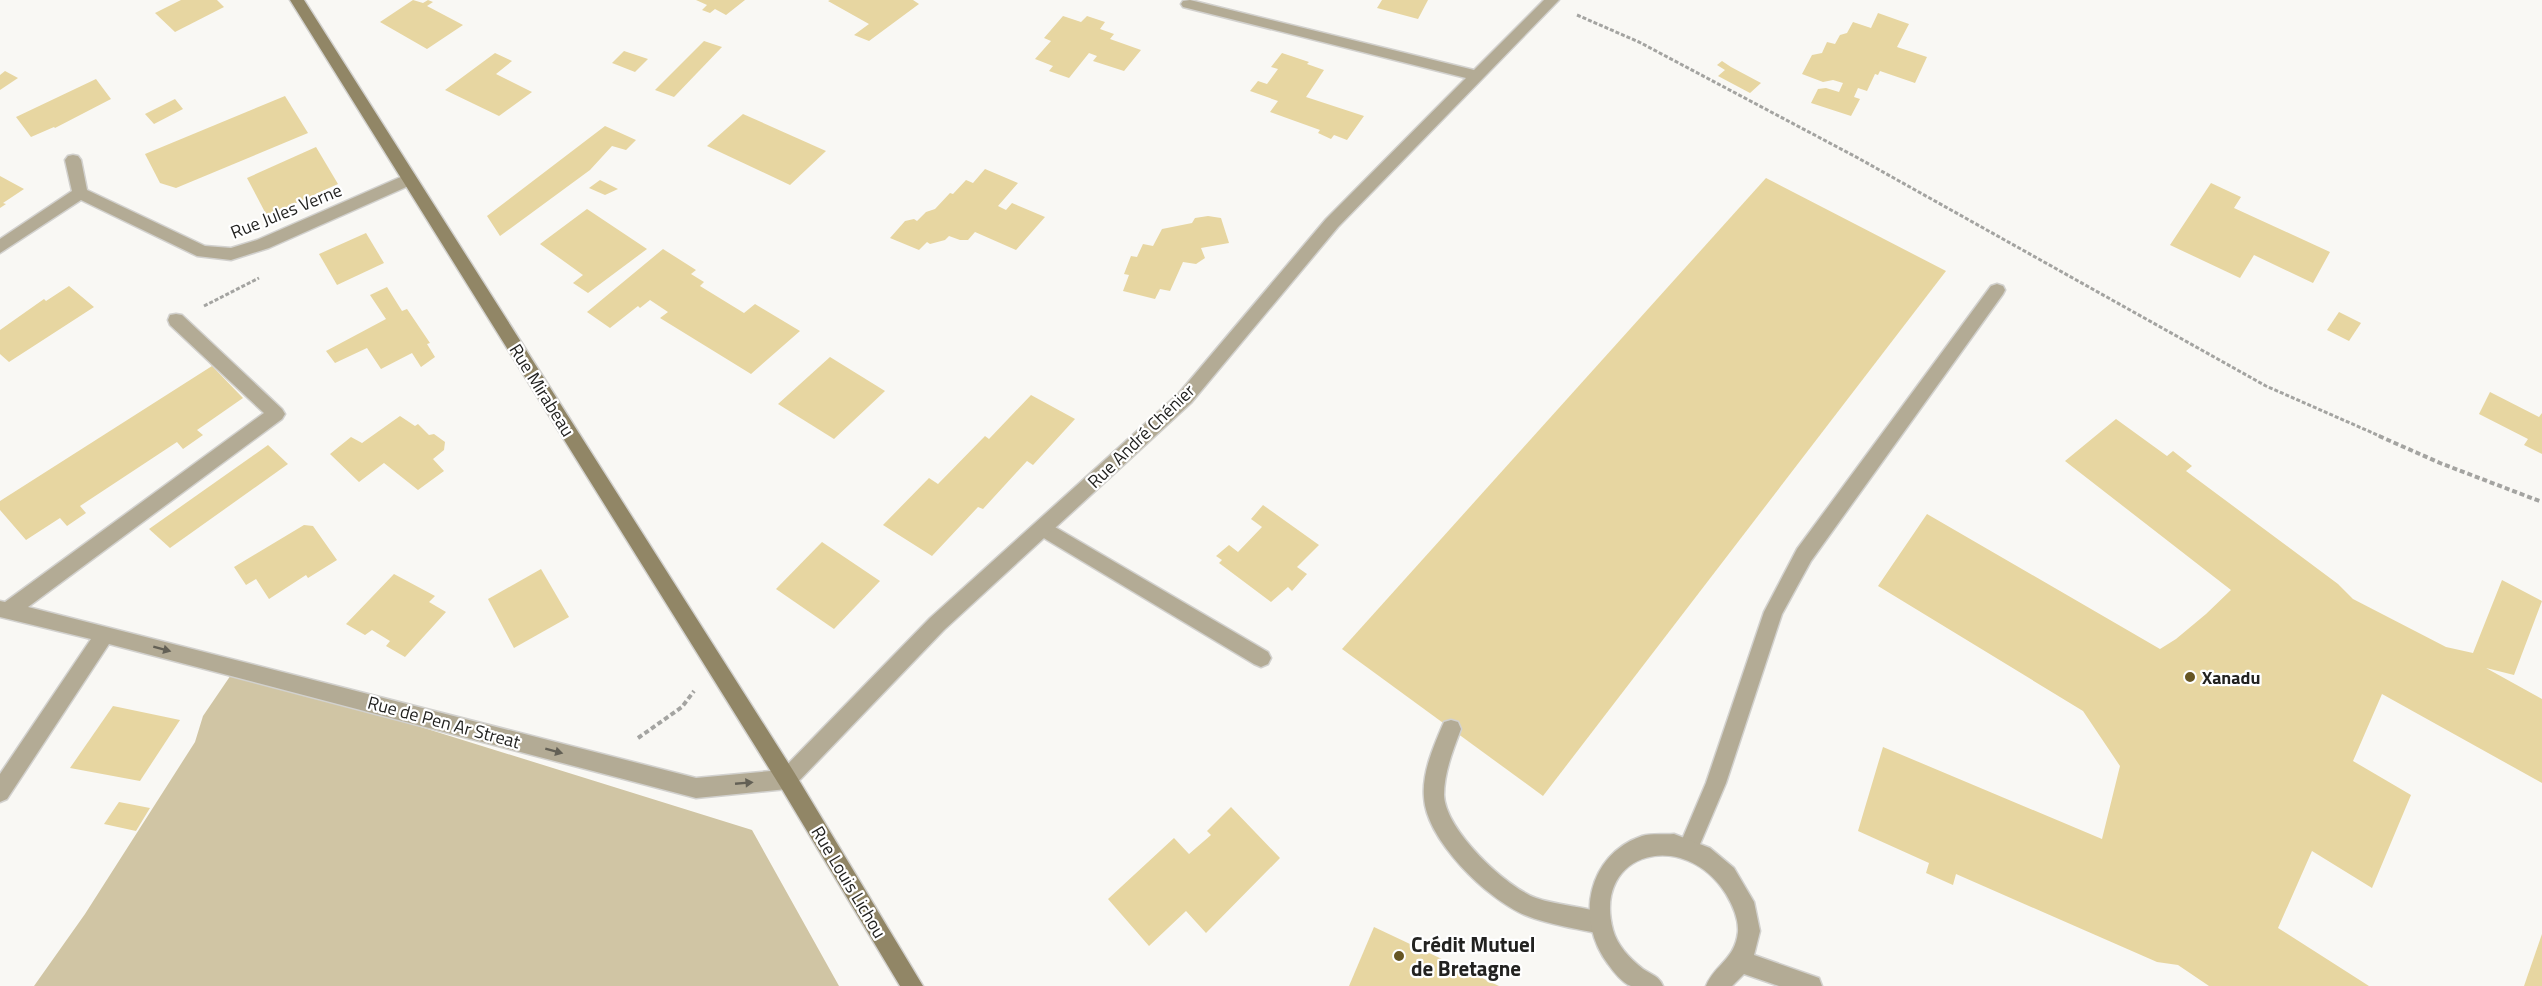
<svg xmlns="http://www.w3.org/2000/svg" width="2542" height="986" font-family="'Titillium Web',sans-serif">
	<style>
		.green { fill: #d0c5a4 }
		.building { fill: #e7d6a1 }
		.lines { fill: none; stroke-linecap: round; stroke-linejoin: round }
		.service-casing { stroke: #d2d1ce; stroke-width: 3 }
		.minor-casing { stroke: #d2d1ce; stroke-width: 3 }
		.secondary-casing { stroke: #d2d1ce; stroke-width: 3 }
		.path-far1 { stroke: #a4a4a1; stroke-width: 3; stroke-dasharray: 4 2; stroke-linecap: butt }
		.path { stroke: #a4a4a1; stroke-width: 4; stroke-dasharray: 5 3; stroke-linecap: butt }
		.service { fill: #b3ab95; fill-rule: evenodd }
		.minor { fill: #b3ab95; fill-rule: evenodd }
		.secondary { fill: #918666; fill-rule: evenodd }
		.oneway { fill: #636055 }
		.poi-dot { fill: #665523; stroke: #fff; stroke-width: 2 }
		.labels { text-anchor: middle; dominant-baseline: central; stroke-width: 4.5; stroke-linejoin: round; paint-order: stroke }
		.street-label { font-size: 18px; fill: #222220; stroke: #fff }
		.poi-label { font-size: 18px; font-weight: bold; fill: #222220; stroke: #fff; text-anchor: start }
		.near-poi-label { font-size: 21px; font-weight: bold; fill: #222220; stroke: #fff; text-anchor: start }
	</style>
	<rect width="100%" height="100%" fill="#f9f8f4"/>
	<path class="green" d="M235,669L752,830L839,986H34L85,914L195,742L203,716Z"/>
	<g class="building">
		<path d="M181,0H217L224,7L175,32L155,13Z"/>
		<path d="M413,0L423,3L428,0L433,2L427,6L463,25L427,49L380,22Z"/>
		<path d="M696,0H745L726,15L715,9L710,13L702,10L707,5Z"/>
		<path d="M830,0H913L919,4L869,41L854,35L869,24L828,1Z"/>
		<path d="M1382,0H1428L1418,19L1377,8Z"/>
		<path d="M1878,13L1909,24L1897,47L1927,57L1915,83L1880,71L1878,75L1875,74L1867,91L1858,88L1854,97L1860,99L1851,116L1811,103L1818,89L1826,88L1839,92L1843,83L1833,80L1823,82L1802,74L1812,55L1822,53L1827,42L1835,44L1840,35L1847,33L1853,22L1871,28Z"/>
		<path d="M1063,16L1081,22L1087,16L1105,22L1100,29L1114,34L1110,39L1141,50L1124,71L1093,61L1097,56L1089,53L1069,78L1049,71L1053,66L1035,59L1051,41L1044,38Z"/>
		<path d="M704,41L722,47L674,97L655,90Z"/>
		<path d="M624,51L648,59L635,72L612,63Z"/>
		<path d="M495,53L512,61L496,74L532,92L499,116L445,90Z"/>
		<path d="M1282,53L1309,62L1307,64L1324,70L1306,97L1364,116L1347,140L1334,135L1331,139L1318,133L1320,130L1270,112L1278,101L1250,91L1258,81L1267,84L1278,69L1271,67Z"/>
		<path d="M1722,61L1731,67L1761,83L1750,93L1718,76L1725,70L1717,65Z"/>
		<path d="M5,71L18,78L0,90V75Z"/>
		<path d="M96,79L111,99L55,128L54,127L31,137L16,117Z"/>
		<path d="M285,96L308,133L176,188L160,183L145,154Z"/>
		<path d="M175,99L183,109L154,124L145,114Z"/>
		<path d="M743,114L826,151L790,185L707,146Z"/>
		<path d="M605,126L636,140L626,150L612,146L590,170L500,236L487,216Z"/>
		<path d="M316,147L338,184L267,216L247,178Z"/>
		<path d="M985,169L1018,183L998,206L1006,210L1012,203L1045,217L1016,250L975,232L968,240H960L949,236L945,240L930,244L927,242L919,250L890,238L905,221L914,219L917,221L926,212L935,209L950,193L953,194L966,180L973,183Z"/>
		<path d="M0,176L24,189L3,203L6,204L0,208Z"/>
		<path d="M1766,178L1946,271L1543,796L1342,649Z"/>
		<path d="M600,180L618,189L605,195L589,188Z"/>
		<path d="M2211,183L2241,197L2234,208L2330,252L2313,283L2254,255L2240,278L2170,245Z"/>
		<path d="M587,209L647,249L588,293L573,283L583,275L540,244Z"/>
		<path d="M1208,216L1221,218L1229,243L1201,248L1205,258L1196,264L1183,262L1170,291L1160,289L1155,299L1123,291L1129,275L1124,274L1131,256L1137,257L1143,244L1153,246L1162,229L1192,223L1195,218Z"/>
		<path d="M366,233L384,263L337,285L319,254Z"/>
		<path d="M663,249L696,270L691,274L704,282L700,286L744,313L755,304L800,331L751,374L660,318L668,312L650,300L640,308L638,306L610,328L587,312Z"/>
		<path d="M69,286L94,307L9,362L0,354V330L44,299L46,301Z"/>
		<path d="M387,287L402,311L407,309L430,343L427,344L435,357L421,367L412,353L381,369L367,348L335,363L326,351L386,319L370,295Z"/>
		<path d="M2339,312L2361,323L2349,341L2327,330Z"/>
		<path d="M830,357L885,391L834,439L778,404Z"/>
		<path d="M212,366L243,398L197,430L203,435L183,449L177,442L80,506L86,513L67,526L60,518L26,540L0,510V501Z"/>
		<path d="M2490,392L2539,417L2542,413V454L2524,445L2528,439L2479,414Z"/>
		<path d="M1031,395L1075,419L1033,465L1027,461L983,509L978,507L932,556L883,525L929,478L938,484L985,436L989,439Z"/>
		<path d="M400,416L415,426L418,424L429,435L434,434L445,442L444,450L433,459L444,471L418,490L384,463L359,482L330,454L351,437L362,443Z"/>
		<path d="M2116,419L2167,456L2173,451L2192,466L2186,471L2338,584L2353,599L2446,647L2473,653L2502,580L2542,601L2514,675L2486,668L2542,699V783L2382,694L2353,761L2411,795L2372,888L2312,851L2278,928L2369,986H2209L2178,965L2157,962L1956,874L1953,885L1926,873L1929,863L1858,831L1883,747L2102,839L2120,766L2083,711L1878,586L1927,514L2160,649L2176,639L2206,614L2231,590L2065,461Z"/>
		<path d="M268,445L288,464L170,548L149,529Z"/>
		<path d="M1263,505L1319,545L1297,567L1307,574L1292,591L1288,587L1271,602L1219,563L1222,560L1216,556L1229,545L1238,552L1262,527L1251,519Z"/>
		<path d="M304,525L313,526L337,560L308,578L306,575L269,599L256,579L246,585L234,567Z"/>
		<path d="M822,542L880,581L834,629L776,589Z"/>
		<path d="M541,569L569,617L514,648L488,599Z"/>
		<path d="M394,574L435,596L429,602L446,612L405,657L386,646L390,641L372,630L365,635L346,624Z"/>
		<path d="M113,706L180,720L140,781L70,768Z"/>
		<path d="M119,802L150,808L136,831L104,824Z"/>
		<path d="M1231,807L1280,858L1206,933L1186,911L1149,946L1108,899L1174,838L1189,854L1211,835L1207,831Z"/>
		<path d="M1374,927L1499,986H1349Z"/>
		<path d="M2542,934V986H2524Z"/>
	</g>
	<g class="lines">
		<g class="service-casing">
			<g id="service">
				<path d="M1997,284L2003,286L2005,290L2003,294L1811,561L1782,614L1726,783L1695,856L1688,859L1681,856L1678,849L1706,783L1764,612L1797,549L1991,286Z"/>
				<path d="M1043,520L1268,652L1271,658L1268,664L1261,667L1254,664L1037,534L1034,528L1037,522Z"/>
				<path d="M1451,720L1458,722L1461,729C1453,750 1444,773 1444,795C1445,830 1506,887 1536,898C1559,906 1585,906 1608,915L1611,923L1608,931L1600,934C1575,928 1549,925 1525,915C1487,899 1426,840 1424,797C1422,772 1434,745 1444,722Z"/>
			</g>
		</g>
		<g class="minor-casing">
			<g id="minor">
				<path d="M1190,0L1474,70L1544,0H1559L1338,227L1191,403L944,630L794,786L787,789L696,798L109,644L7,799L0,802V774L91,639L0,617V601L5,602L264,413L170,325L168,320L170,315L176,314L182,315L282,409L285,414L282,419L28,607L696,778L782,770L930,618L1179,393L1326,219L1466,78L1183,7L1181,4L1183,1Z"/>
				<path d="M73,155L78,156L81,160L87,190L205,246L231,248L257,240L403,176H413L416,180L413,184L269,248L231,260L197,256L81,200L0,253V239L72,191L65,160L68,156Z"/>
				<path d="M1674,834L1710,848L1734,868L1754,902L1760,931L1754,955L1819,978L1822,986H1779L1744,974L1732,986H1706C1715,964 1735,960 1738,932C1739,919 1732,904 1726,894C1685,828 1592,851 1613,930C1617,945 1630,959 1643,969C1652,975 1659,976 1663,986C1654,986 1640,986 1631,986C1622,983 1613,971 1608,964C1575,920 1587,855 1642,836C1652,833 1664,835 1674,834Z"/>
			</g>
		</g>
		<g class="secondary-casing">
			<path id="secondary" d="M290,0H304L794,772L923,986H900L780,786Z"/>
		</g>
		<g class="path-far1">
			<path d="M1577,15L1639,42L1858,158L2266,386L2382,437"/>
			<path d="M204,306L259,278"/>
		</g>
		<g class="path">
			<path d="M2379,436L2440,463L2542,502"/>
			<path d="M638,738L682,707L694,691"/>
		</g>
		<use href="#service" class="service"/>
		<use href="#minor" class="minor"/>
		<use href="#secondary" class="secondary"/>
	</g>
	<defs><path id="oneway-solid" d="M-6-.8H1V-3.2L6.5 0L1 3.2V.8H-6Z" transform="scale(1.5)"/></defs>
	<g class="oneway">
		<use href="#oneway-solid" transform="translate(162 649) rotate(15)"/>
		<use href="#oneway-solid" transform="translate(554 751) rotate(15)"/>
		<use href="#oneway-solid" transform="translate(744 783) rotate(-5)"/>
	</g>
	<g class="poi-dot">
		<circle cx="2190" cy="677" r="6"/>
		<circle cx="1399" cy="956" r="6"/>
	</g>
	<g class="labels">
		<g class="street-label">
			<text transform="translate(286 211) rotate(-22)">Rue Jules Verne</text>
			<text transform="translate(542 390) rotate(58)">Rue Mirabeau</text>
			<text transform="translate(1141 436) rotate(-44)">Rue André Chénier</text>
			<text transform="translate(444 722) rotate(15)">Rue de Pen Ar Streat</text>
			<text transform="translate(849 882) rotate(59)">Rue Louis Lichou</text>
		</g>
		<g class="poi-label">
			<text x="2202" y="677">Xanadu</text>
		</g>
		<g class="near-poi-label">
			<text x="1411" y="944">Crédit Mutuel<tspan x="1411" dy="24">de Bretagne</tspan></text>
		</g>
	</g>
</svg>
